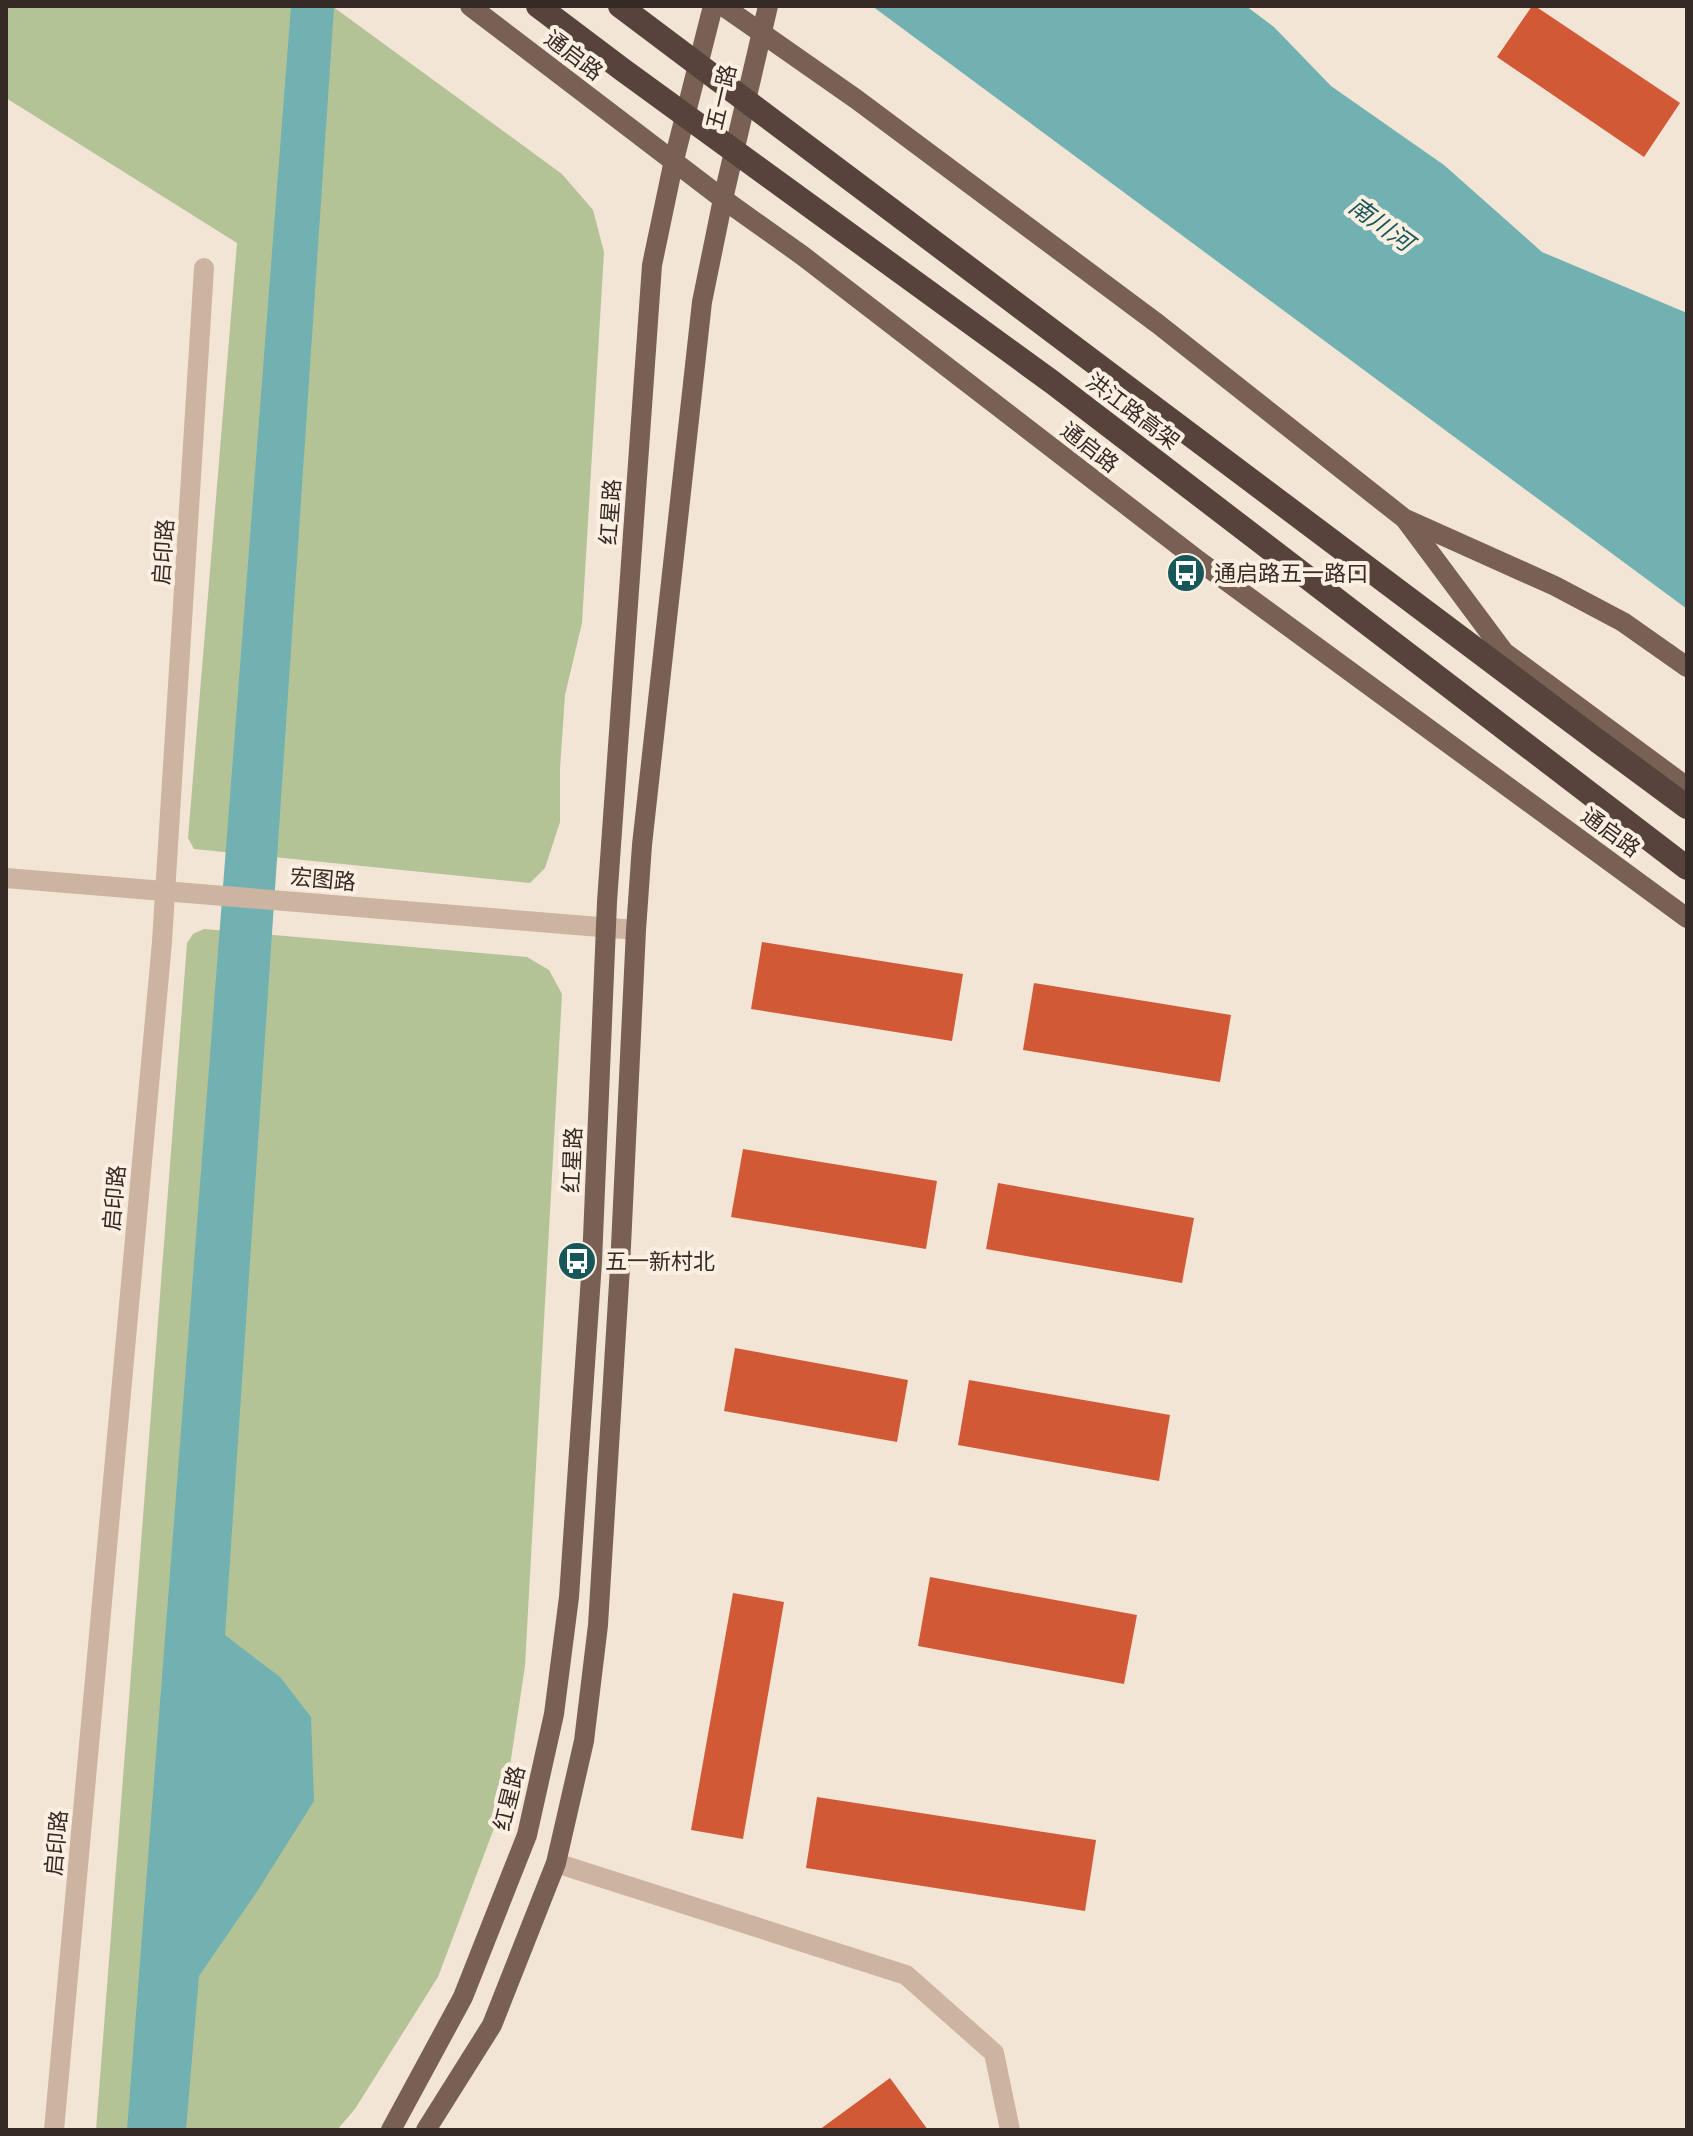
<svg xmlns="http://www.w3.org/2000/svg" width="1693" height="2136" font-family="'Space Grotesk','Noto Sans SC',sans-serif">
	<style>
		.green { fill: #b4c395 }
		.water { fill: #72b1b2 }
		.building { fill: #d15936 }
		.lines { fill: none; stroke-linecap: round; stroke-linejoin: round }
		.minor { stroke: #ccb4a1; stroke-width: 20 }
		.major { stroke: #796054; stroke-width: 20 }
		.highway { stroke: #57433b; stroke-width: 24 }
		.highway-bridge { stroke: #57433b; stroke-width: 24 }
		.labels { text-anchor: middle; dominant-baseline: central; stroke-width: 8; stroke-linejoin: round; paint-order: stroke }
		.street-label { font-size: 22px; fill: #352a25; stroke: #fbefe2 }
		.poi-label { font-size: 22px; fill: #352a25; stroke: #fbefe2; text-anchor: start }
		.water-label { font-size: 24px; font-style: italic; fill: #17575a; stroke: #fbefe2 }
	</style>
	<rect width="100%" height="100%" fill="#f3e5d6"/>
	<g class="green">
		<path d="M6,6H332L562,174L593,210L604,252L582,623L565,695L560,769V822L545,868L530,883L194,849L188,838L237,243L6,98Z"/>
		<path d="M204,929L527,957L549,970L562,994L525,1666L505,1799L438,1977L355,2109L337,2130H96L187,943L193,934Z"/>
	</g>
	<g class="water">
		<path d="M291,6H332L334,8L225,1635L280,1677L311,1717L314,1801L258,1890L199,1976L186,2130H127Z"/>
		<path d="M872,6H1246L1274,27L1331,86L1444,165L1542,252L1687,313V609Z"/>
	</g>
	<g class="building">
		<path d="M1532,6H1535L1680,103L1644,157L1497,57Z"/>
		<path d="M762,942L963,974L952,1041L751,1009Z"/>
		<path d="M1034,983L1231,1015L1220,1082L1023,1050Z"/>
		<path d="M743,1149L937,1181L926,1249L731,1217Z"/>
		<path d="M998,1183L1194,1218L1182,1283L986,1249Z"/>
		<path d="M735,1348L908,1380L897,1442L724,1411Z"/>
		<path d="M969,1380L1170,1415L1159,1481L958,1445Z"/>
		<path d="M930,1577L1137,1615L1124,1684L918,1646Z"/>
		<path d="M733,1593L784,1602L743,1839L691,1830Z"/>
		<path d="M817,1797L1096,1840L1085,1911L806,1868Z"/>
		<path d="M890,2078L928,2130H819Z"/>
	</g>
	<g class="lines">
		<g class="minor">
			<path d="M6,878L636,930"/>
			<path d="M556,1863L906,1975L994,2053L1010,2130"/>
			<path d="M54,2130L162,942L204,268"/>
		</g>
		<g class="major">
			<path d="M470,6L723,199L803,256L1195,558L1687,918"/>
			<path d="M723,6L856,99L1158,324L1405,519L1504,652L1687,787"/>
			<path d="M1408,520L1555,586L1623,622L1687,667"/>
			<path d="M391,2130L463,1997L527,1835L554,1714L569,1597L592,1262L607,902L652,265L674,160L713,6"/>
			<path d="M426,2130L492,2025L556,1863L584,1741L598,1625L620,1267L636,930L642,845L702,302L723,199L768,6"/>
		</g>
		<path class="highway" d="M1599,742L1687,807"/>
		<g class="highway-bridge">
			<path d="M538,6L623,70L1052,382L1687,868"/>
			<path d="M620,6L1599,742"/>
		</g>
	</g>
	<defs>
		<g id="bus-disc" transform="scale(2)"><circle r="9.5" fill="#17575a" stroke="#fbefe2"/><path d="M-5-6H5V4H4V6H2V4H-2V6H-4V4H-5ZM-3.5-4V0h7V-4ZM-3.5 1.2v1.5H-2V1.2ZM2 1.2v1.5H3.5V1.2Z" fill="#fff"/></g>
	</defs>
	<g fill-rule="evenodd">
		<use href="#bus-disc" x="1186" y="573"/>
		<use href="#bus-disc" x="577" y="1261"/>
	</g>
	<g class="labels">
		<g class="street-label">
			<text transform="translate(574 55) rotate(37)">通启路</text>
			<text transform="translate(721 97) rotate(-77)">五一路</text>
			<text transform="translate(1133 411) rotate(37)">洪江路高架</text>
			<text transform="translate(1090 447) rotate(38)">通启路</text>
			<text transform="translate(610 512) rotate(-86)">红星路</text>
			<text transform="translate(163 552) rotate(-86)">启印路</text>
			<text transform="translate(1611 832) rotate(36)">通启路</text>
			<text transform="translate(323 879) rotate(5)">宏图路</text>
			<text transform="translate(572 1160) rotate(-88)">红星路</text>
			<text transform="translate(114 1198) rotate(-85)">启印路</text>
			<text transform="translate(509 1798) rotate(-76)">红星路</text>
			<text transform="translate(56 1843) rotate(-85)">启印路</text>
		</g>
		<g class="poi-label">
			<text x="1214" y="573">通启路五一路口</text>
			<text x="605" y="1261">五一新村北</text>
		</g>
		<g class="water-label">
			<text transform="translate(1381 224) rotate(36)">南川河</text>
		</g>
	</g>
	<rect width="1693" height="2136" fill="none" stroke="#352a25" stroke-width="16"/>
</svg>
